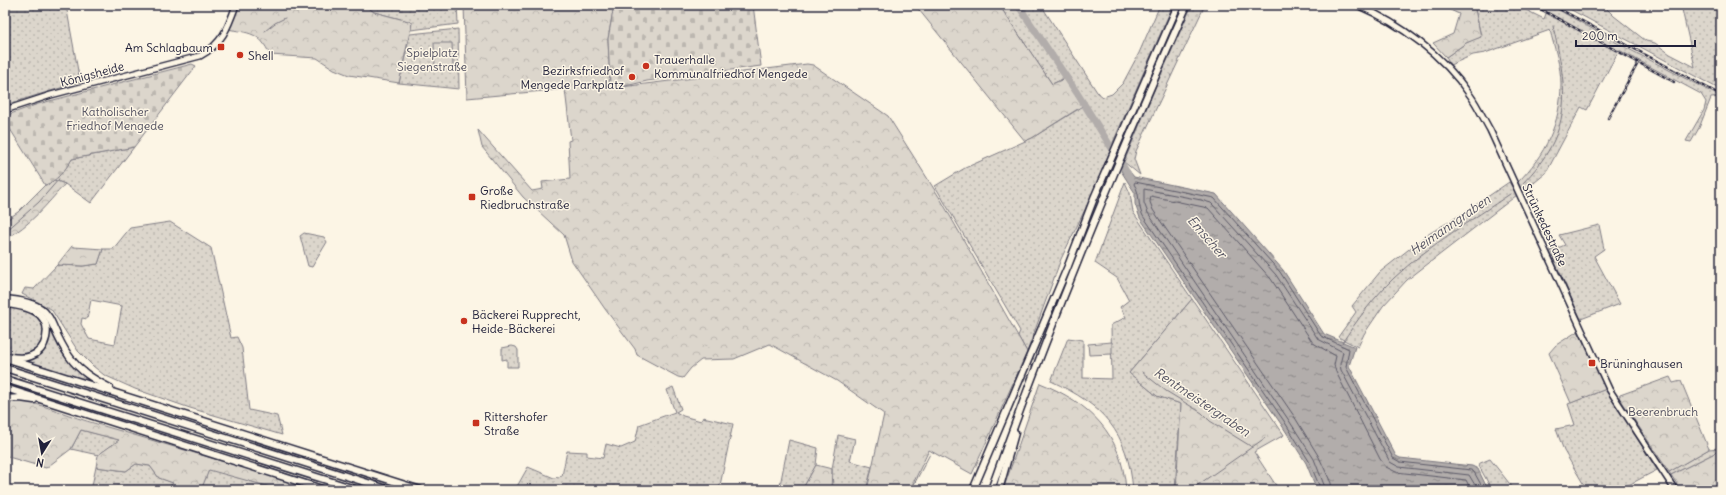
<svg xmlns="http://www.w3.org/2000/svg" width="1726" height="495" font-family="Delius,sans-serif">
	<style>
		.green { fill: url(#green-dots); stroke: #7f7c84; fill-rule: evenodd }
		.forest { fill: url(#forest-crowns); stroke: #7f7c84 }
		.cemetery { fill: url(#cemetery-stones); stroke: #7f7c84 }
		.pitch { fill: #dcd6cc; stroke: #7f7c84 }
		.water { fill: url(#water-ripples); stroke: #78757e }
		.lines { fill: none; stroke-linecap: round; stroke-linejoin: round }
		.shore { stroke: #5c5a68; stroke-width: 1 }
		.stream { stroke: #78757e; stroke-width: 1 }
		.river { stroke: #b2adab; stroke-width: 7 }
		.secondary-casing { stroke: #22223b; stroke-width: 8 }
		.motorway-casing { stroke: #22223b; stroke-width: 9 }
		.secondary { stroke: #fcf5e5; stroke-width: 5 }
		.motorway { stroke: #fcf5e5; stroke-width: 6 }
		.rail-casing { stroke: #22223b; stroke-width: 2.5 }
		.rail { stroke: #fcf5e5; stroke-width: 1; stroke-dasharray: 3; stroke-linecap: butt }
		.poi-dot { fill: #c8321e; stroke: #fcf5e5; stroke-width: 1.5 }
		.labels { text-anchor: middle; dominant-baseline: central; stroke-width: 3; stroke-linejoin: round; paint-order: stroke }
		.poi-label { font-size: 12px; fill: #22223b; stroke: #fcf5e5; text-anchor: start }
		.park-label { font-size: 12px; fill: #504f5f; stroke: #fcf5e5 }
		.street-label { font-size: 12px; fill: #22223b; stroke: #fcf5e5 }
		.water-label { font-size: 13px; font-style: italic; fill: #545362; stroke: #fcf5e5 }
	</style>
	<defs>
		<pattern id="green-dots" width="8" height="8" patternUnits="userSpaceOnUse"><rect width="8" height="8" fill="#dcd6cc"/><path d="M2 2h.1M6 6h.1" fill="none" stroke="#bcb7b0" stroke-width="1.8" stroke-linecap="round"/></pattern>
		<pattern id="forest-crowns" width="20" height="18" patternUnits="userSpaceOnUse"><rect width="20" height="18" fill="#dcd6cc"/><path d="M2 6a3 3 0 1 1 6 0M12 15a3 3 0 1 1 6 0" fill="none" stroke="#bcb7b0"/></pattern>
		<pattern id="cemetery-stones" width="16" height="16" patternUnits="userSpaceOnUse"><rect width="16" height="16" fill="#dcd6cc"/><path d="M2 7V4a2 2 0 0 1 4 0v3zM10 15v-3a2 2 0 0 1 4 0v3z" fill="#bcb7b0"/></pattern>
		<pattern id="water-ripples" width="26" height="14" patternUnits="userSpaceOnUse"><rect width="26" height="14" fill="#b2adab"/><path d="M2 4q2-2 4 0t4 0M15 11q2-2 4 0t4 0" fill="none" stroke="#908c8c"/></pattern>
	</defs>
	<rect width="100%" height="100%" fill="#fcf5e5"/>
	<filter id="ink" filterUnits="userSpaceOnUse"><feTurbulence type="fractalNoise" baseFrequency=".025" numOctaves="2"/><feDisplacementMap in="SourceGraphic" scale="8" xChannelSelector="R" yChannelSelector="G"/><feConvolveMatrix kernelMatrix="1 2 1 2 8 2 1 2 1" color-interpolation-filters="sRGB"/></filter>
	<g filter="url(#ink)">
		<g class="green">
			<path d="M5,5H66L80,82L5,105Z"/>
			<path d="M364,5H457L458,24L411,30L412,22L374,12Z"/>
			<path d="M999,5H1041L1097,92L1103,97L1112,94L1123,83L1139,53L1160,5H1173L1111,147L1098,127L1111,148L1092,195L1061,259L1027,352L1018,336L1020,331L935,186L965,168L1032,138L1085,105L1067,77L1052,84Z"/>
			<path d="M1192,5H1205L1136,151L1134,159L1140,175L1124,162L1156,86Z"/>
			<path d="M1474,5H1516L1544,19L1547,11L1537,5H1544L1549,7L1550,5L1619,44L1721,97L1711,98L1699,128L1691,142L1686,141L1704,110L1706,102L1701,94L1619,50L1587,110L1581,107L1546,173L1523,192L1518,182C1545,155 1561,123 1561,84C1561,66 1554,47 1550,30L1485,53L1473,55L1450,65L1446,57L1466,43L1481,36Z"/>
			<path d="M1562,5H1603L1614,16L1646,41L1655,43L1670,54L1695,67L1681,5H1721V90Z"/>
			<path d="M458,29L459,89L399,83L410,34Z"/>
			<path d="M134,147L91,203L65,184L54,180L69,164L72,159Z"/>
			<path d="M1125,182L1130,193L1133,212L1192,299L1129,373L1157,396L1181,404L1175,490H1133C1128,432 1103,405 1051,381L1068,338L1083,340V378L1112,379L1111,325L1126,317L1120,307L1129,300L1117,278L1095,263Z"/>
			<path d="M1509,182L1517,195L1407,280L1383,306L1364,334L1358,347L1338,337L1356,312L1352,306L1380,272L1427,235L1467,211Z"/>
			<path d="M170,222L211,248L231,338L237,337L242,348L249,410L277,416L282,435L190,408L135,389L104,375L93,366L78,351L51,309L22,294L25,288L34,289L57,265L83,266L98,264L103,249H113L130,228ZM91,300L122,306L115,344L89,339L81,324L82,318L87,319Z"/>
			<path d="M1599,225L1604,249L1594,256L1620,304L1581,319L1550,251L1565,245L1559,235Z"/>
			<path d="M304,233L324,237L327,242L312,267L308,266L300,236Z"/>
			<path d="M5,304L25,307L47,322L63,350L93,383L22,360L20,356L5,352Z"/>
			<path d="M512,346L516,347L518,350V367H507V359L502,360V348Z"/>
			<path d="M673,387L681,409L676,412L683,416L701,421L703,417L733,424L719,490H515L528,467L554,478L562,476L567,451L587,452V456L603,458L606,444L621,448L635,442L639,425L675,412L667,390Z"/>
			<path d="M1606,389L1657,470L1619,490H1587L1564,451L1556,429L1575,425L1568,404Z"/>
			<path d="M81,430L120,440L98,455L71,449Z"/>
			<path d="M838,435L855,439L850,461L872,467L866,490H833L832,469Z"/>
			<path d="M789,440L818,448L816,465L802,490H779Z"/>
			<path d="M1719,448L1713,454L1671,475L1669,472L1709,449Z"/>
			<path d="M1490,459L1513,488V490H1492L1478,464Z"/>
			<path d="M136,464L150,466L159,478L174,483L165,490H91L96,467L126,471Z"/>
			<path d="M209,469L267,486L265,490H201Z"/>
		</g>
		<g class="forest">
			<path d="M236,5H364L374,12L412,22L399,83L349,75L334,69L317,58L270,55C260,32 249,33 227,29Z"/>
			<path d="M464,5H614L608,39L610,84L620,82L621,87L807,64L813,65L888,116L941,200L1027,352L972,474L929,450L910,490H867L884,414L837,381L770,344L734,359L701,360L691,368L683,378L678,377L637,355L635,349L605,309L572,261L564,235L523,197L482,147L478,130L532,191L543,189L542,182L570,179L568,141L571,140L565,89L467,98Z"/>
			<path d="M915,5H999L1052,84L1066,78L1084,105L1032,138L1025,141Z"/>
			<path d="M1449,5H1474L1481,37L1466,43L1446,57L1433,43L1453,34L1459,14L1448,9Z"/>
			<path d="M54,180L65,184C47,204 30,226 5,239V221L18,212L45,185L50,184Z"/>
			<path d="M72,246L74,247L103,249L98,264L83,266L57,265Z"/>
			<path d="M1192,299L1284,435L1254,452L1279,490H1176L1181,404L1157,396L1129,373Z"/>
			<path d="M1578,331L1606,389L1571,403L1549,353L1556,345Z"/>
			<path d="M1670,377L1673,383L1681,381L1709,449L1669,472L1619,397L1620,395Z"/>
			<path d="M1040,383C1090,403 1122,434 1126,490H1003Z"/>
			<path d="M19,400C46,405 71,417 97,424C168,445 239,466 310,488V490H281L209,470L201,490H165L173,483L159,478L150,466L136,464L126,471L96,467L98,455L119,440L81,430L71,449L46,468L5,456V401Z"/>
			<path d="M1719,448H1721V490H1681L1671,475L1713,454Z"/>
			<path d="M816,465L832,469L831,490H802Z"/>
		</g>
		<g class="cemetery">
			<path d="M614,5H753L761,66L647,81L621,87L620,83L610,84L608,39Z"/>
			<path d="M192,64L196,66L134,147L72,159C67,168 55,183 45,185L5,121V116L38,104Z"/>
		</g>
		<g class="pitch">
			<path d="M434,43H452L453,67H435Z"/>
			<path d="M1112,342V354L1089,355L1088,344Z"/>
		</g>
		<path class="water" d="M1124,164L1134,177L1216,194L1283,270L1324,334L1355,347L1349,366L1396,456L1400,458L1472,466L1478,469L1488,490H1317L1306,463L1281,424L1140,218L1135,204V193L1121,171Z"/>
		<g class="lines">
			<g class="shore">
				<path d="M1321,490L1309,461L1284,421L1143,216C1137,205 1141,195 1134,184L1135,182L1214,198L1280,272L1321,336L1349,349L1346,367L1393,458L1400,462L1471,470L1474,472L1484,490"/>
				<path d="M1326,490L1314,459L1288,419L1148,213L1144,203V189L1201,200L1211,203L1213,205L1276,275L1318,339L1343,352L1340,364L1341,370L1390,462L1399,467L1469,475L1478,490"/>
				<path d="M1332,490L1331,483L1319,457L1294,416L1153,210L1150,202L1151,196L1208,208L1271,279L1313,343L1336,356L1334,365L1336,372L1380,459L1386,467L1396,472L1466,480L1471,490"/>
			</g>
			<g class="stream">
				<path d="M293,11L300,5"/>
				<path d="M265,31L275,23L285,18"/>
				<path d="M1522,184C1574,131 1568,93 1553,26"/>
				<path d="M5,232L39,202L59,179"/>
				<path d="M1342,343C1357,320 1374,297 1394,278C1429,245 1471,221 1510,194"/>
				<path d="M1142,372L1166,391L1202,413L1210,421L1252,447"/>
				<path d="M609,487L622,490"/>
				<path d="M1192,489L1265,438"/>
				<path d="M911,490L930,454"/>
			</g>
			<path class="river" d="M1018,5L1077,93L1128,174"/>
			<g class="secondary-casing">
				<g id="secondary">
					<path d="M1357,5C1401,24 1443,55 1470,95C1478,106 1483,118 1490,130L1609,389L1675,490"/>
					<path d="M5,110L51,95L200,56C222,44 228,28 236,5"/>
				</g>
			</g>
			<g class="motorway-casing">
				<g id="motorway">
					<path d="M5,299C59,304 44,320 69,356C79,371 95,380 110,388"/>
					<path d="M5,304C17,305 31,307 40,315C52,327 47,350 31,356C24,359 17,358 10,357"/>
					<path d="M5,358L421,490"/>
					<path d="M5,368L390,490"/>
					<path d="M5,379L358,490"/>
					<path d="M5,388L325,490"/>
					<path d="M5,399L20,398L34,400"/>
					<path d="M973,490L1068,266L1094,198L1178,5"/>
					<path d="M991,490C1049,326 1116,164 1187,5"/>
					<path d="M999,490L1015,433"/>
				</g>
			</g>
			<use href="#secondary" class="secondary"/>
			<use href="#motorway" class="motorway"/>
			<g class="rail-casing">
				<g id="rail">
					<path d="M1533,5L1674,82"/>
					<path d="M1552,5L1721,95"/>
					<path d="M1608,118L1638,63"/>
				</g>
			</g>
			<use href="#rail" class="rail"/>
		</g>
	</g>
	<g class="poi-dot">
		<rect x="217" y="43" width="8" height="8" rx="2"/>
		<circle cx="240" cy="55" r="4"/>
		<circle cx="646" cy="66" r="4"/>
		<circle cx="632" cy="77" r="4"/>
		<rect x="468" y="193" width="8" height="8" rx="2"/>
		<circle cx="464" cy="321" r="4"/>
		<rect x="1588" y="359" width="8" height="8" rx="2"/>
		<rect x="472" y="419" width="8" height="8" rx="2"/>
	</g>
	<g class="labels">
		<g class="poi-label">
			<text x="213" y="47" text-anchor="end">Am Schlagbaum</text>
			<text x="248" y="55">Shell</text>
			<text x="654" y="59">Trauerhalle<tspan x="654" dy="14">Kommunalfriedhof Mengede</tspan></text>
			<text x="624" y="70" text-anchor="end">Bezirksfriedhof<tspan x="624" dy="14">Mengede Parkplatz</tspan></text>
			<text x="480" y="190">Große<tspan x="480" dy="14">Riedbruchstraße</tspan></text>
			<text x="472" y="314">Bäckerei Rupprecht,<tspan x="472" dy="14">Heide-Bäckerei</tspan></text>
			<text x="1600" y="363">Brüninghausen</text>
			<text x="484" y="416">Rittershofer<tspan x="484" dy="14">Straße</tspan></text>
		</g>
		<g class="park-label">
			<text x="432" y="52">Spielplatz<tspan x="432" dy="14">Siegenstraße</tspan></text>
			<text x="115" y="111">Katholischer<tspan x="115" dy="14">Friedhof Mengede</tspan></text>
			<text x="1663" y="411">Beerenbruch</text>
		</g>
		<g class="street-label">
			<text transform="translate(92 74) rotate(-15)">Königsheide</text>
			<text transform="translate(1545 225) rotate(65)">Strünkedestraße</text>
		</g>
		<g class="water-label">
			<text transform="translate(1450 225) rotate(-35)">Heimanngraben</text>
			<text transform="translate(1207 237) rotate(49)">Emscher</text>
			<text transform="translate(1202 402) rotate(34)">Rentmeistergraben</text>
		</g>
	</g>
	<rect width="1726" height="495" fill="none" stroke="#fcf5e5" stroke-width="20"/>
	<rect x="10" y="10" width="1706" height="475" fill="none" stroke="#22223b" stroke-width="1.5" filter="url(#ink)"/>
	<g transform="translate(42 453) rotate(191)" stroke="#fcf5e5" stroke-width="3" paint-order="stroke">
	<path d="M0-3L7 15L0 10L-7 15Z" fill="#22223b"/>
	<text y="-6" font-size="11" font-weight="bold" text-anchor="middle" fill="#22223b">N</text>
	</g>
	<path d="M1576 40v6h119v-6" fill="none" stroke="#22223b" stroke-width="2"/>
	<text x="1582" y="40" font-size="12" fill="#22223b" stroke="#fcf5e5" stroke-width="3" paint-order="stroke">200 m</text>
</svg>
